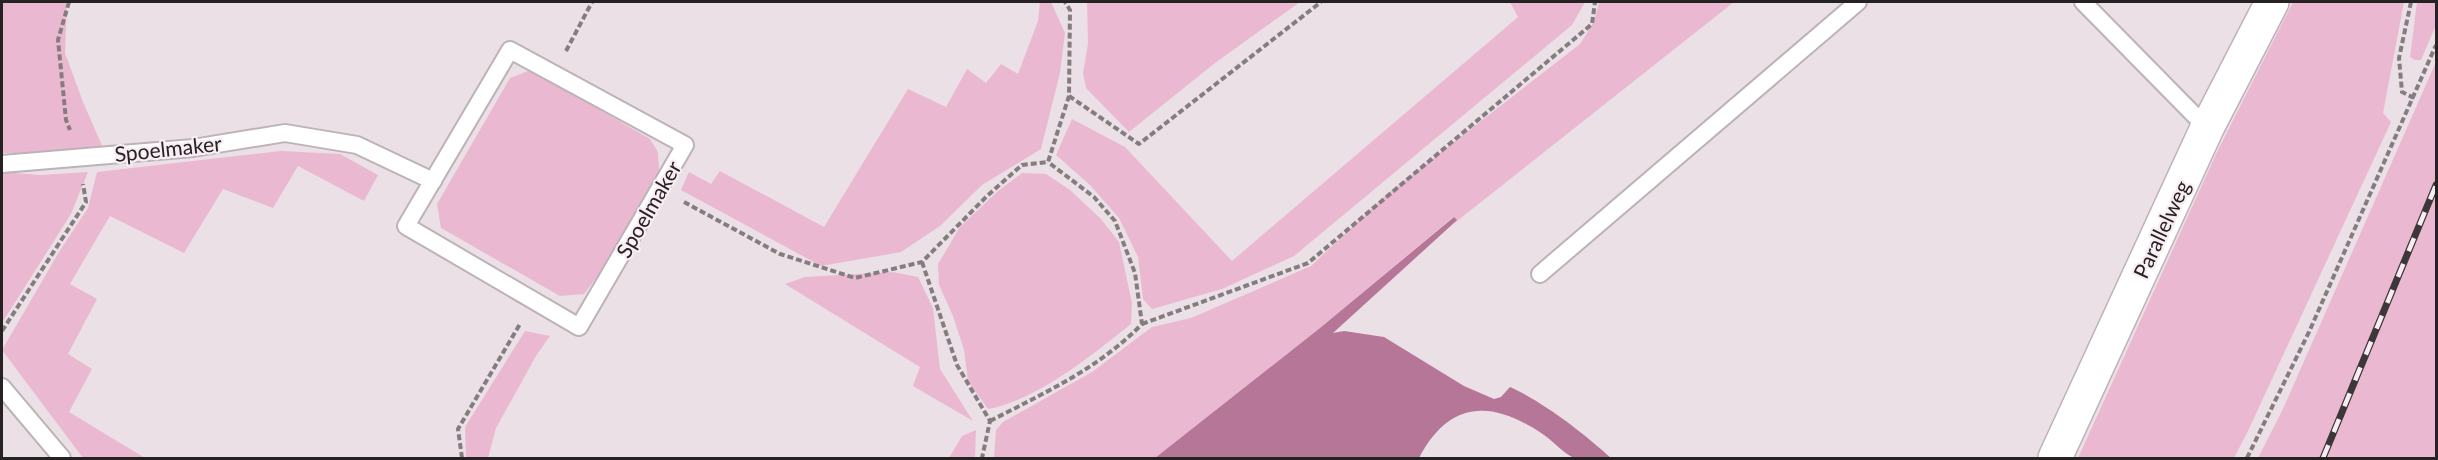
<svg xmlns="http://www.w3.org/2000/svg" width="2438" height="460" font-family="Lato,sans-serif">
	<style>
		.green { fill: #ebb8d1 }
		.water { fill: #b67697 }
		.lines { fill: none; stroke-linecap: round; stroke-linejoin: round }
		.service-casing { stroke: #bdb2b7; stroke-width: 20 }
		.minor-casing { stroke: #bdb2b7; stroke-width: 36 }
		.path { stroke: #847d80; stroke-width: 4; stroke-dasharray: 6 3; stroke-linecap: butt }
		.service { stroke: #fff; stroke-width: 16 }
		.minor { stroke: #fff; stroke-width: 33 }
		.rail-casing { stroke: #3c3739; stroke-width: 7 }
		.rail { stroke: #f8edf2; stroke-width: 4.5; stroke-dasharray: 14; stroke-linecap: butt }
		.labels { text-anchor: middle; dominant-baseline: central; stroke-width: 4.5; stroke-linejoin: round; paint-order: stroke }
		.street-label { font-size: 21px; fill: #262224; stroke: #f8edf2 }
	</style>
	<rect width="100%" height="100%" fill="#ebe0e5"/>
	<g class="green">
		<path d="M2,2H67L65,53L83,102L103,148L62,153H2Z"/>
		<path d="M1040,2H1051L1065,33L1060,73L1041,149L982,185L940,226L901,252L821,266L681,190L689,172L711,184L720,171L824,227L908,89L946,107L967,69L986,83L1001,64L1018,74L1038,21Z"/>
		<path d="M1087,2H1300L1215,63L1129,132L1086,88L1083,73L1088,44Z"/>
		<path d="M1510,2H1585L1572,25L1294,256L1222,289L1152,309L1143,299L1138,257L1119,218L1090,185L1056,155L1072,119L1125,147L1232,261L1518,17Z"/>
		<path d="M1599,2H1734L1452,225L1455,222L1454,217L1452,218L1320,328L1155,458H994L996,430L1003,422L1092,372L1152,327L1191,318L1311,266L1386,195L1580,44L1594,22Z"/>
		<path d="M2293,2H2404L2383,113L2391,122L2248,431L2234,458H2078L2217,152Z"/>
		<path d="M2417,2H2436V25L2421,60H2415L2410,57Z"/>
		<path d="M2436,62V458H2258L2282,411Z"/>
		<path d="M531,70L650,139L658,152L659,171L600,273L584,294L560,296L441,228L437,204L510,78Z"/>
		<path d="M281,151L340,154L378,175L364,201L298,166L273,208L223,189L184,253L110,216L70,284L97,299L68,354L92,369L69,412L145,458H83L2,350L59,252L88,208L97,172Z"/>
		<path d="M2,172L40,175L88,172L71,214L2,323Z"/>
		<path d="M1022,173L1046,174L1070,190L1101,219L1119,242L1132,303L1131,324C1091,356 1037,400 988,409L968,381L964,350L953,316L939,285L938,264L960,227L998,191Z"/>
		<path d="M893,272L918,277L933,308L940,369L973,421L913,386L920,367L785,284L805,277Z"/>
		<path d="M525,331L550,336L536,356L496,428L488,458H466L465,427Z"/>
		<path d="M976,430L975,458H949L962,436Z"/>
	</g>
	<path class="water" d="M1454,217L1457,220L1455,222L1333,333L1344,331L1384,337L1464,386L1494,399L1501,397L1510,387C1542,401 1585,434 1611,458C1601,459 1583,460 1574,458C1563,453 1554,442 1544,435C1493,400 1450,399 1419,458H1155L1320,328Z"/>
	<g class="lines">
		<g class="service-casing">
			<g id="service">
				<path d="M2083,2L2207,128"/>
				<path d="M510,50L685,145L579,327L406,226Z"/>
				<path d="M2,164L193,148L285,133L357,145L433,181"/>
				<path d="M1540,274L1858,2"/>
				<path d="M2,387L62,458"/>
			</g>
		</g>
		<g class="minor-casing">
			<path id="minor" d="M2055,458L2207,128L2272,2"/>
		</g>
		<g class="path">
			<path d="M69,2L58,40L66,120L70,130"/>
			<path d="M2411,2L2399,58L2402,92L2414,98"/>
			<path d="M566,51L592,2"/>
			<path d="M1069,96L1139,144L1321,2"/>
			<path d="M684,202L780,254L855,278L922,262L987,196L1022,165L1048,162L1069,96L1070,10L1065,2"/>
			<path d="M922,262L957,365L990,421L982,458"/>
			<path d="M1142,324L1308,263L1592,24L1595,2"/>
			<path d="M2,331L86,202L83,184"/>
			<path d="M990,421C1044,393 1098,369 1142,324L1135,273L1115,221L1094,197L1048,162"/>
			<path d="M462,458L458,429L520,324"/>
			<path d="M2247,458L2309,332L2436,45"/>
		</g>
		<use href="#service" class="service"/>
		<use href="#minor" class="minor"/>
		<g class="rail-casing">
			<path id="rail" d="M2323,458L2436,185"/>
		</g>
		<use href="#rail" class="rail"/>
	</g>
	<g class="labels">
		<g class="street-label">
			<text transform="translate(168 148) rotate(-6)">Spoelmaker</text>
			<text transform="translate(648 209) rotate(-60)">Spoelmaker</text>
			<text transform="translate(2161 229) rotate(-65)">Parallelweg</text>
		</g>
	</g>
	<rect width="2438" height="460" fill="none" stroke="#262224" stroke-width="6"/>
</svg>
